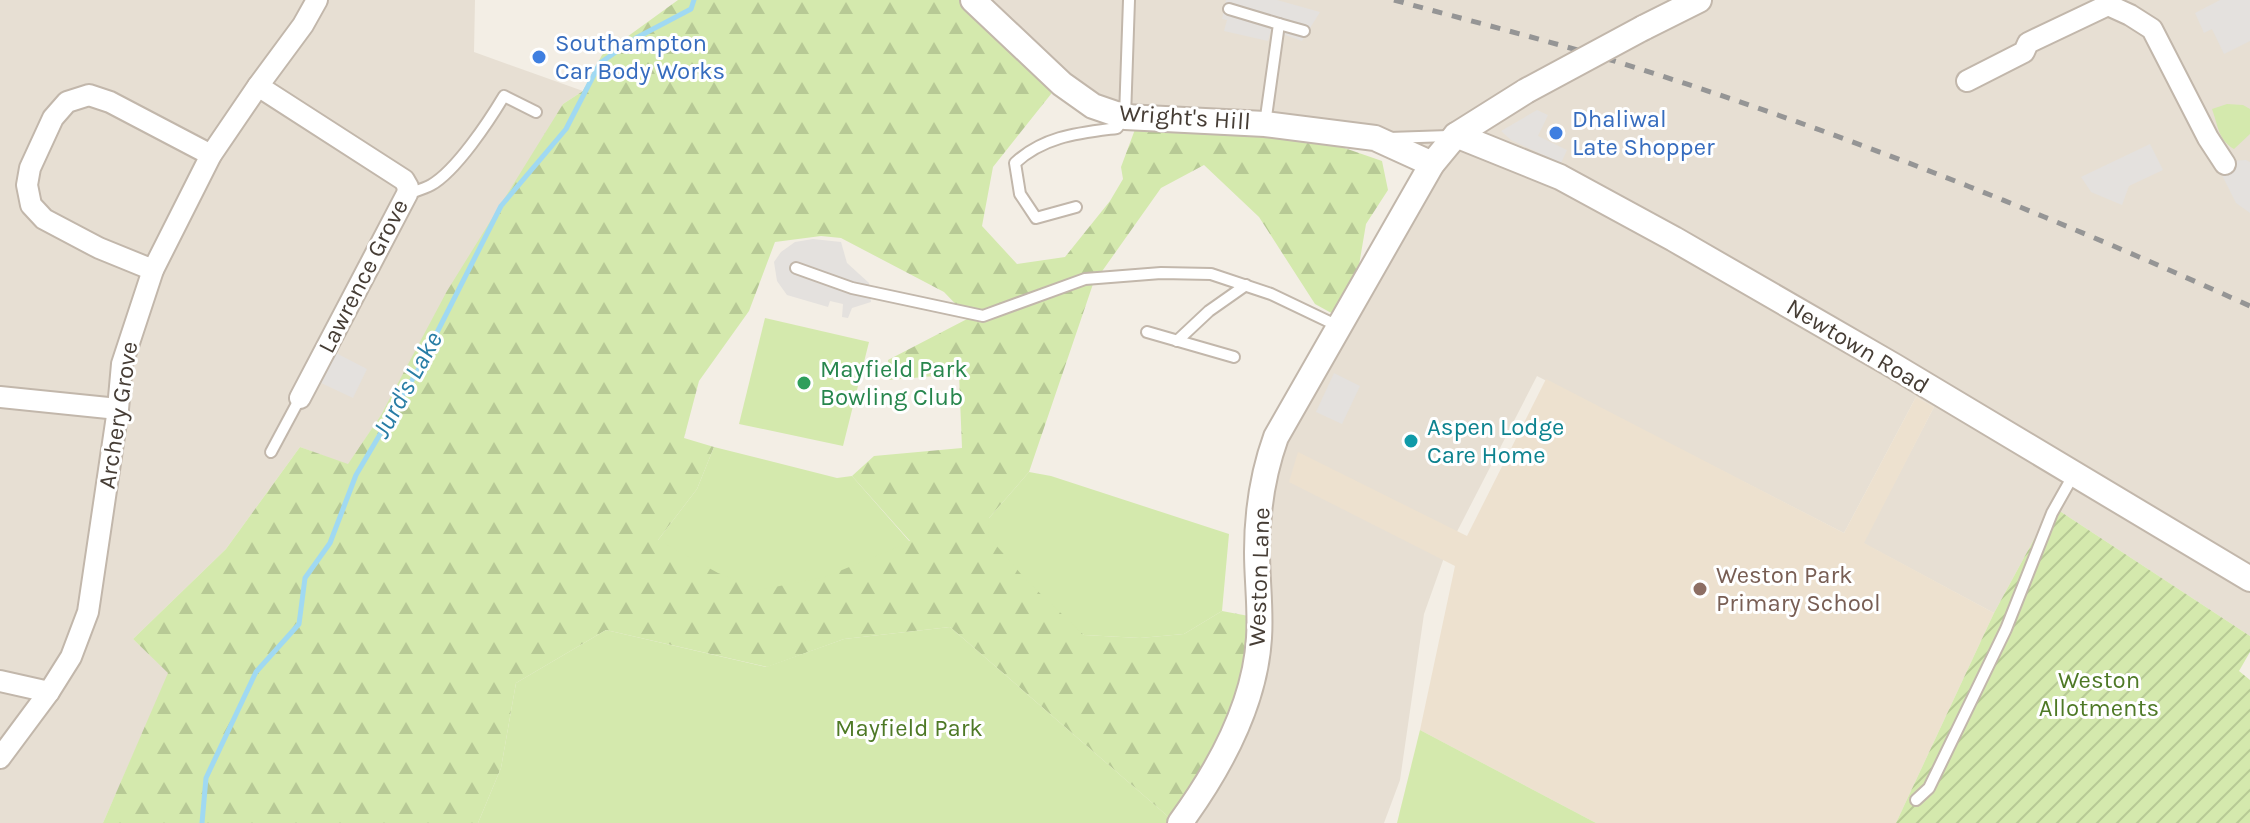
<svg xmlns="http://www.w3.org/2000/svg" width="2250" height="823" font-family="Karla,sans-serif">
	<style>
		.residential { fill: #e7dfd3 }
		.education { fill: #ede1cf }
		.forest { fill: url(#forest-firs); fill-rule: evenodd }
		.park { fill: #d4e9ad }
		.garden { fill: url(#garden-furrows) }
		.parking { fill: #e4e1de }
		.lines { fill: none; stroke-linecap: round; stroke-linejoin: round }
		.stream { stroke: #a0d9f2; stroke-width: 5 }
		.service-casing { stroke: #c2b7ab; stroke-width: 14 }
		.minor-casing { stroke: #c2b7ab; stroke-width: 24 }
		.tertiary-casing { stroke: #c2b7ab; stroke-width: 28 }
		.service { stroke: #fff; stroke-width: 10 }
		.minor { stroke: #fff; stroke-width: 20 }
		.tertiary { stroke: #fff; stroke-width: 24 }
		.rail { stroke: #959595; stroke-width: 5; stroke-dasharray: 10 10; stroke-linecap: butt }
		.tertiary-bridge-casing { stroke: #c2b7ab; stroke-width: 28; stroke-linecap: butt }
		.tertiary-bridge { stroke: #fff; stroke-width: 24 }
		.shop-dot { fill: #3f7fe0; stroke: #fff; stroke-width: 3 }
		.leisure-dot { fill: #2e9e5b; stroke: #fff; stroke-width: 3 }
		.culture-dot { fill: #0f9aa8; stroke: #fff; stroke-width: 3 }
		.education-dot { fill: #8d6e63; stroke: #fff; stroke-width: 3 }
		.labels { text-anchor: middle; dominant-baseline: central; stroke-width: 6; stroke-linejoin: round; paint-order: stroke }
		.shop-label { font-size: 24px; fill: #366cbe; stroke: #fff; text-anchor: start }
		.street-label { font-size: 24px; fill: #463d35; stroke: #fff }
		.leisure-label { font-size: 24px; fill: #27864d; stroke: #fff; text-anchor: start }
		.culture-label { font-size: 24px; fill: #0d838f; stroke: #fff; text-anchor: start }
		.education-label { font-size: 24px; fill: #785e54; stroke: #fff; text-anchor: start }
		.park-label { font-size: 24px; fill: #4e7926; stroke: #fff }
		.water-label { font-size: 26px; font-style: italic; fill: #287da5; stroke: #fff }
	</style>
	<defs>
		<pattern id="forest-firs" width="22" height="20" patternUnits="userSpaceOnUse" patternTransform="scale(2)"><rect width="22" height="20" fill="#d4e9ad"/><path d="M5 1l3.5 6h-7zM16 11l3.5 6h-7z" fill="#b7c995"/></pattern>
		<pattern id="garden-furrows" width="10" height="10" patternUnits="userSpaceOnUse" patternTransform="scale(2)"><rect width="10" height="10" fill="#d4e9ad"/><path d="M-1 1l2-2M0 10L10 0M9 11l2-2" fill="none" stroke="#b7c995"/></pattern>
	</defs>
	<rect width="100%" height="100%" fill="#f3eee5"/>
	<g class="residential">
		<path d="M0,0H475L474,52L583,91L563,104L381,415L348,465L300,447L226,549L133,639L169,673L103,823H0Z"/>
		<path d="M973,0H2250V636L2052,506L1994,613L1863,543L1934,407L1916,397L1844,533L1537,376L1445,555L1424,614L1400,780L1384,823H1180L1237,723L1270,454L1431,164L1413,153L1125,117Z"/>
	</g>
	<path class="education" d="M1546,379L1844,533L1916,397L1934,407L1864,543L1994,613L1896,823H1596L1420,730L1455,566L1289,482L1298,452L1467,536Z"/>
	<path class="forest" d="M678,0H965L1055,89L993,167L982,226L1017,264L1065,257L1110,201L1123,179L1121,167L1137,124L1247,132L1333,144L1382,161L1388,190L1366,224L1356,283L1335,315L1315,304L1259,217L1204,165L1161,188L1093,284L1029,472L989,518L1084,635L1140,638L1184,634L1222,611L1254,617L1239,695L1222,739L1172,820L950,627L844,639L767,667L606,630L516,683L501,768L478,823H103L168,673L133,639L226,549L300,447L348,464L381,415L447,291L563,104L583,91L602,55ZM821,236L841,238L944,292L969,318L888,360L889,380L959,374L962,448L874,456L852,476L910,541L658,540L697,489L714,447L684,438L699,381L749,311L775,242Z"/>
	<g class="park">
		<path d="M2227,104L2243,105L2250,109V134L2234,149C2218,140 2218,125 2212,109Z"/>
		<path d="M765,318L869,342L843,446L739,424Z"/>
		<path d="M714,447L837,478L852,476L910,542L825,577L760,590L718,573L658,540L697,489Z"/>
		<path d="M1029,472L1051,476L1229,534L1222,611L1184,634L1140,638L1084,635L1028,582L988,536L989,518Z"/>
		<path d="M950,627L1172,820L1168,823H478L501,768L516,683L606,630L766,667L844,639Z"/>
		<path d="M1420,730L1596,823H1397Z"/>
	</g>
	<path class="garden" d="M2052,506L2250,636V652L2239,671L2250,680V823H1896L1994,613Z"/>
	<g class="parking">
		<path d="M1226,0H1277L1320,12L1302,41L1271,30L1268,41L1224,31L1227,20L1222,19Z"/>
		<path d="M2220,0H2250V41L2224,54L2212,29L2204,33L2195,13Z"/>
		<path d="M1537,110L1548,115L1538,136L1567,150L1561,163L1511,140L1501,131Z"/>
		<path d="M2150,144L2163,170L2129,186L2122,205L2091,192L2081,177Z"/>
		<path d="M2246,160L2250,162V213L2236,203L2218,167L2232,161Z"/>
		<path d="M813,239L841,242L847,263L869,283L871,302L852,308L848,318L842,317L843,304L830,301L828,307L787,295L777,281L774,262L781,252L795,242Z"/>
		<path d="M336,353L367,369L353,398L321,383Z"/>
		<path d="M1334,373L1360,386L1342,424L1316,412Z"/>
	</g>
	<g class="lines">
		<path class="stream" d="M202,823L206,778L256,672L299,624L305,578L330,543L356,475L418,370L501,206L566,129L600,63L636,38L691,9L694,0"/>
		<g class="service-casing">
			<g id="service">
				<path d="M1229,9L1279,24L1265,124"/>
				<path d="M1279,24L1304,31"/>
				<path d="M1389,138L1449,136"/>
				<path d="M407,194C415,191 424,189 431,185C456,171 489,121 504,96L536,112"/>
				<path d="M1076,207L1036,218L1020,194L1015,163C1044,136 1079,133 1117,128L1125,117L1129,0"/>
				<path d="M796,268L852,288L983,316L1085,279L1161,273L1211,274L1271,294L1338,326"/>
				<path d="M1147,332L1234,357"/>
				<path d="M1177,341L1209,311L1246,285"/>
				<path d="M271,452L300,398"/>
				<path d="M1916,800L1929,788L2006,629L2052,513L2074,474"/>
			</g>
		</g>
		<g class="minor-casing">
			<g id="minor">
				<path d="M2105,0L2108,5L2130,15L2152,29L2208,138L2225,164"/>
				<path d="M1967,81L2024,52L2028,43L2108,5"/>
				<path d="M258,86L404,180L408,187L407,194L300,398"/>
				<path d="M153,270L99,248L44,219L31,205L27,185L30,168L53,118L67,102L89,95L110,102L211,155"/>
				<path d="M0,397L118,409"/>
				<path d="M0,681L49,692"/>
				<path d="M0,758L49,692L71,657L88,612L118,409L122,364L153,270L211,155L258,86L303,25L317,0"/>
			</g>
		</g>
		<g class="tertiary-casing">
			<g id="tertiary">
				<path d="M973,0L1062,84L1093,106L1125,117L1265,124L1375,138L1432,164"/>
				<path d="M1643,28L1699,0"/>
				<path d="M1456,135L1560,177L1674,239L1894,366L2250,579"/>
				<path d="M1180,823C1218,771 1255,704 1259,638C1261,609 1257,581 1257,552C1257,514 1263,473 1276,437L1432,164L1456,135L1526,91"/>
			</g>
		</g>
		<use href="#service" class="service"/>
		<use href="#minor" class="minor"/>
		<use href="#tertiary" class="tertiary"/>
		<path class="rail" d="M1394,0C1466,20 1539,38 1611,60C1829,127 2042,212 2250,306"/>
		<g class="tertiary-bridge-casing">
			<path id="tertiary-bridge" d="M1526,91L1643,28"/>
		</g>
		<use href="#tertiary-bridge" class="tertiary-bridge"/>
	</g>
	<g class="shop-dot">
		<circle cx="539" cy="57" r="8"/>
		<circle cx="1556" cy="133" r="8"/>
	</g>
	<circle class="leisure-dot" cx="804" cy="383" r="8"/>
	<circle class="culture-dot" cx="1411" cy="441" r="8"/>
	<circle class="education-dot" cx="1700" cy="589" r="8"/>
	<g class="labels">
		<g class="shop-label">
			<text x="555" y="43">Southampton<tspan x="555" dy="28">Car Body Works</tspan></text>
			<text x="1572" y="119">Dhaliwal<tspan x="1572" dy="28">Late Shopper</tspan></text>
		</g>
		<g class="street-label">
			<text transform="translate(1185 117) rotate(4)">Wright's Hill</text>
			<text transform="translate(363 276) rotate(-63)">Lawrence Grove</text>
			<text transform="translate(1858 346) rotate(31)">Newtown Road</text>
			<text transform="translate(118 415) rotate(-81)">Archery Grove</text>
			<text transform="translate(1259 577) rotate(-88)">Weston Lane</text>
		</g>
		<g class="leisure-label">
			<text x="820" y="369">Mayfield Park<tspan x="820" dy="28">Bowling Club</tspan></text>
		</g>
		<g class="culture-label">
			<text x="1427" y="427">Aspen Lodge<tspan x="1427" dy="28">Care Home</tspan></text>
		</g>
		<g class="education-label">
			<text x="1716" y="575">Weston Park<tspan x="1716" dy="28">Primary School</tspan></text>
		</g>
		<g class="park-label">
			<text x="2099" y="680">Weston<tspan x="2099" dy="28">Allotments</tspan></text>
			<text x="909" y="728">Mayfield Park</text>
		</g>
		<g class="water-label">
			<text transform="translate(407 385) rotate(-61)">Jurd's Lake</text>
		</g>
	</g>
</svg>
